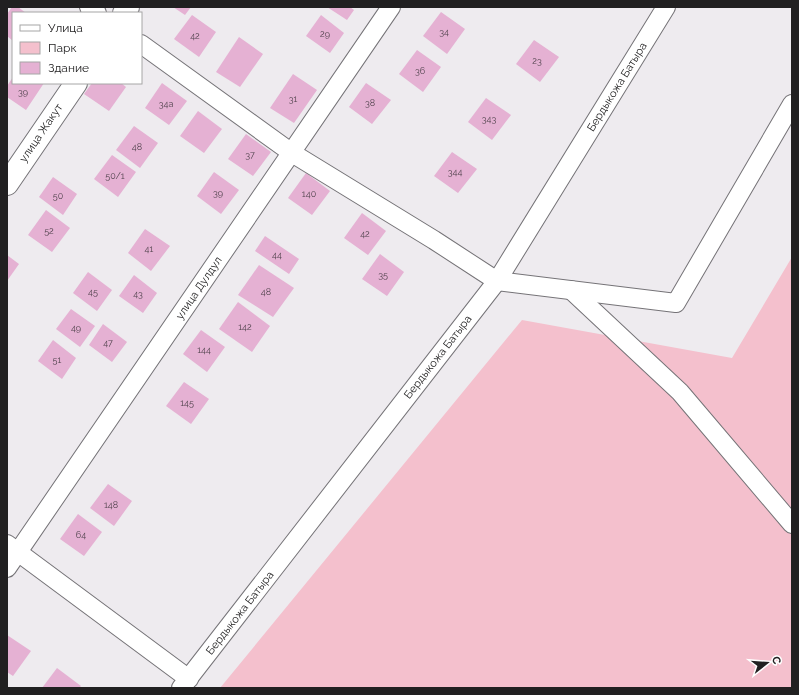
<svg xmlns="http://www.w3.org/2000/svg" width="799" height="695" font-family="Raleway,sans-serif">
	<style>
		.green { fill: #f4c0cd }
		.building { fill: #e5b1d3 }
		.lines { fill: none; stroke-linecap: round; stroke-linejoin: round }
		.street-casing { stroke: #757377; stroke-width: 20 }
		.secondary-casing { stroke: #757377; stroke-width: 24 }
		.street { stroke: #fff; stroke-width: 18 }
		.secondary { stroke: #fff; stroke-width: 22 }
		.labels { text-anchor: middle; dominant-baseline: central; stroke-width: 3; stroke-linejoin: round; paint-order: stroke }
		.number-label { font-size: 9px; fill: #52444e }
		.street-label { font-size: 11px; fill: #212021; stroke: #fff }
	</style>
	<rect width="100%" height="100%" fill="#eeebef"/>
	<path class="green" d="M792,257V688H220L522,320L732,358Z"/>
	<g class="building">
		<path d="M12,7H18L26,13H13V41L7,36V14Z"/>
		<path d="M173,7H191L185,15Z"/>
		<path d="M327,7H350L354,10L347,20Z"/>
		<path d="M441,12L465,29L447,54L423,36Z"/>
		<path d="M192,15L216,32L199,57L174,39Z"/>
		<path d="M321,15L344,33L330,53L306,36Z"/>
		<path d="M239,37L263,54L240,87L216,72Z"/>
		<path d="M534,40L559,57L540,82L516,64Z"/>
		<path d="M417,50L441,67L423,92L399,74Z"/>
		<path d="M293,74L317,90L294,123L270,108Z"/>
		<path d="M13,77V83H44L26,110L7,97V86Z"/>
		<path d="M92,83H121L126,87L109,111L84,94Z"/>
		<path d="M162,83L187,101L169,125L145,108Z"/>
		<path d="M366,83L391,100L372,124L349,107Z"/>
		<path d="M486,98L511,115L492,140L468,122Z"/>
		<path d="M198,111L222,129L204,153L180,136Z"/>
		<path d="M134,126L158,143L140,168L116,150Z"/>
		<path d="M246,134L271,152L253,176L228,159Z"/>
		<path d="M452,152L477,169L458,193L434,176Z"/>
		<path d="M112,155L136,172L118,197L94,179Z"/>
		<path d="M214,172L239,190L221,214L197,196Z"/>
		<path d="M306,173L330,191L312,215L288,198Z"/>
		<path d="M53,177L77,194L63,215L39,197Z"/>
		<path d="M46,210L70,228L52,252L28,235Z"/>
		<path d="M362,213L386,231L368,255L344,238Z"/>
		<path d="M145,229L170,246L151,271L128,253Z"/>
		<path d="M265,236L299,259L289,274L255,251Z"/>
		<path d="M380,254L404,272L387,296L362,279Z"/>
		<path d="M7,255L19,264L7,281Z"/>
		<path d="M259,265L294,288L273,317L238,295Z"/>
		<path d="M88,272L112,290L97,311L73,293Z"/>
		<path d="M134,275L157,293L143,313L119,296Z"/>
		<path d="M238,302L270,326L252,352L219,329Z"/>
		<path d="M71,309L95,326L80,347L56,329Z"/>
		<path d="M103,324L127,342L112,362L89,345Z"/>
		<path d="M201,330L225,347L207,372L183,354Z"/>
		<path d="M53,340L76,358L62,379L38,361Z"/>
		<path d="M184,382L209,399L191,424L166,406Z"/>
		<path d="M108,484L132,501L114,526L90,508Z"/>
		<path d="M78,514L102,532L84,556L60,539Z"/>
		<path d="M7,635L31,651L13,676L7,672Z"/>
		<path d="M57,668L81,686L79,688H42Z"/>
	</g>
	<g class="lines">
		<g class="street-casing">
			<g id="street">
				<path d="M89,7L97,13"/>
				<path d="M141,44L292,153L434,240L497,281L676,303L792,104"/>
				<path d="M571,290L680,392L792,524"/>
				<path d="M7,544L189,679"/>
				<path d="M7,568L391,7"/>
				<path d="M181,688L497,281L666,7"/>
			</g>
		</g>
		<g class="secondary-casing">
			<g id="secondary">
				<path d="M124,13L128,7"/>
				<path d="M7,184L76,83"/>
			</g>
		</g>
		<use href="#street" class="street"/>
		<use href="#secondary" class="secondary"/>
	</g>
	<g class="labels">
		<g class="number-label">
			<text x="444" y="32">34</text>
			<text x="325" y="34">29</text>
			<text x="195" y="36">42</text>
			<text x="537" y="61">23</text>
			<text x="420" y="71">36</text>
			<text x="23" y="92">39</text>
			<text x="293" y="99">31</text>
			<text x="370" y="103">38</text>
			<text x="166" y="104">34а</text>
			<text x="489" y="119">343</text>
			<text x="137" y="147">48</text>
			<text x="250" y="155">37</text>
			<text x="455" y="172">344</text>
			<text x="115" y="176">50/1</text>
			<text x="218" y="193">39</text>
			<text x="309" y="194">140</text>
			<text x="58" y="196">50</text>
			<text x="49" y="231">52</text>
			<text x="365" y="234">42</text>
			<text x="149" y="249">41</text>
			<text x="277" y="255">44</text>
			<text x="383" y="275">35</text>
			<text x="93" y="292">45</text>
			<text x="266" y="292">48</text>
			<text x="138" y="294">43</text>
			<text x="245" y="327">142</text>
			<text x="76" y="328">49</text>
			<text x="108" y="343">47</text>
			<text x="204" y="350">144</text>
			<text x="57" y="360">51</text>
			<text x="187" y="403">145</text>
			<text x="111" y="505">148</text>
			<text x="81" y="535">64</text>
		</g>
		<g class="street-label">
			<text transform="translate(617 87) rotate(-58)">Бердыкожа Батыра</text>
			<text transform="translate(41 133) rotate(-56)">улица Жакут</text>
			<text transform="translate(199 288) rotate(-56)">улица Дулдул</text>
			<text transform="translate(438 357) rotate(-52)">Бердыкожа Батыра</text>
			<text transform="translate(240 613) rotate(-52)">Бердыкожа Батыра</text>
		</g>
	</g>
	<rect width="799" height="695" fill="none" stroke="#212021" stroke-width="16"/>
	<rect x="12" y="12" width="130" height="72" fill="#ffffff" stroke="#a6a6a6"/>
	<rect x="20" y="25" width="20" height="6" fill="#ffffff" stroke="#a6a6a6"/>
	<text x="48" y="32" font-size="12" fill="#212021">Улица</text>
	<rect x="20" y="42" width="20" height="12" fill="#f4c0cd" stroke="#a6a6a6"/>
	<text x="48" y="52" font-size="12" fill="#212021">Парк</text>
	<rect x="20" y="62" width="20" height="12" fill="#e5b1d3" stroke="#a6a6a6"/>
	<text x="48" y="72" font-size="12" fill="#212021">Здание</text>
	<g transform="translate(767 663) rotate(73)" stroke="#ffffff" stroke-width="3" paint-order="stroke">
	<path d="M0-3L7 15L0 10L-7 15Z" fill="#212021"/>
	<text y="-6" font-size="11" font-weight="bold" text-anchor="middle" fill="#212021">С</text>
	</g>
</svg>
